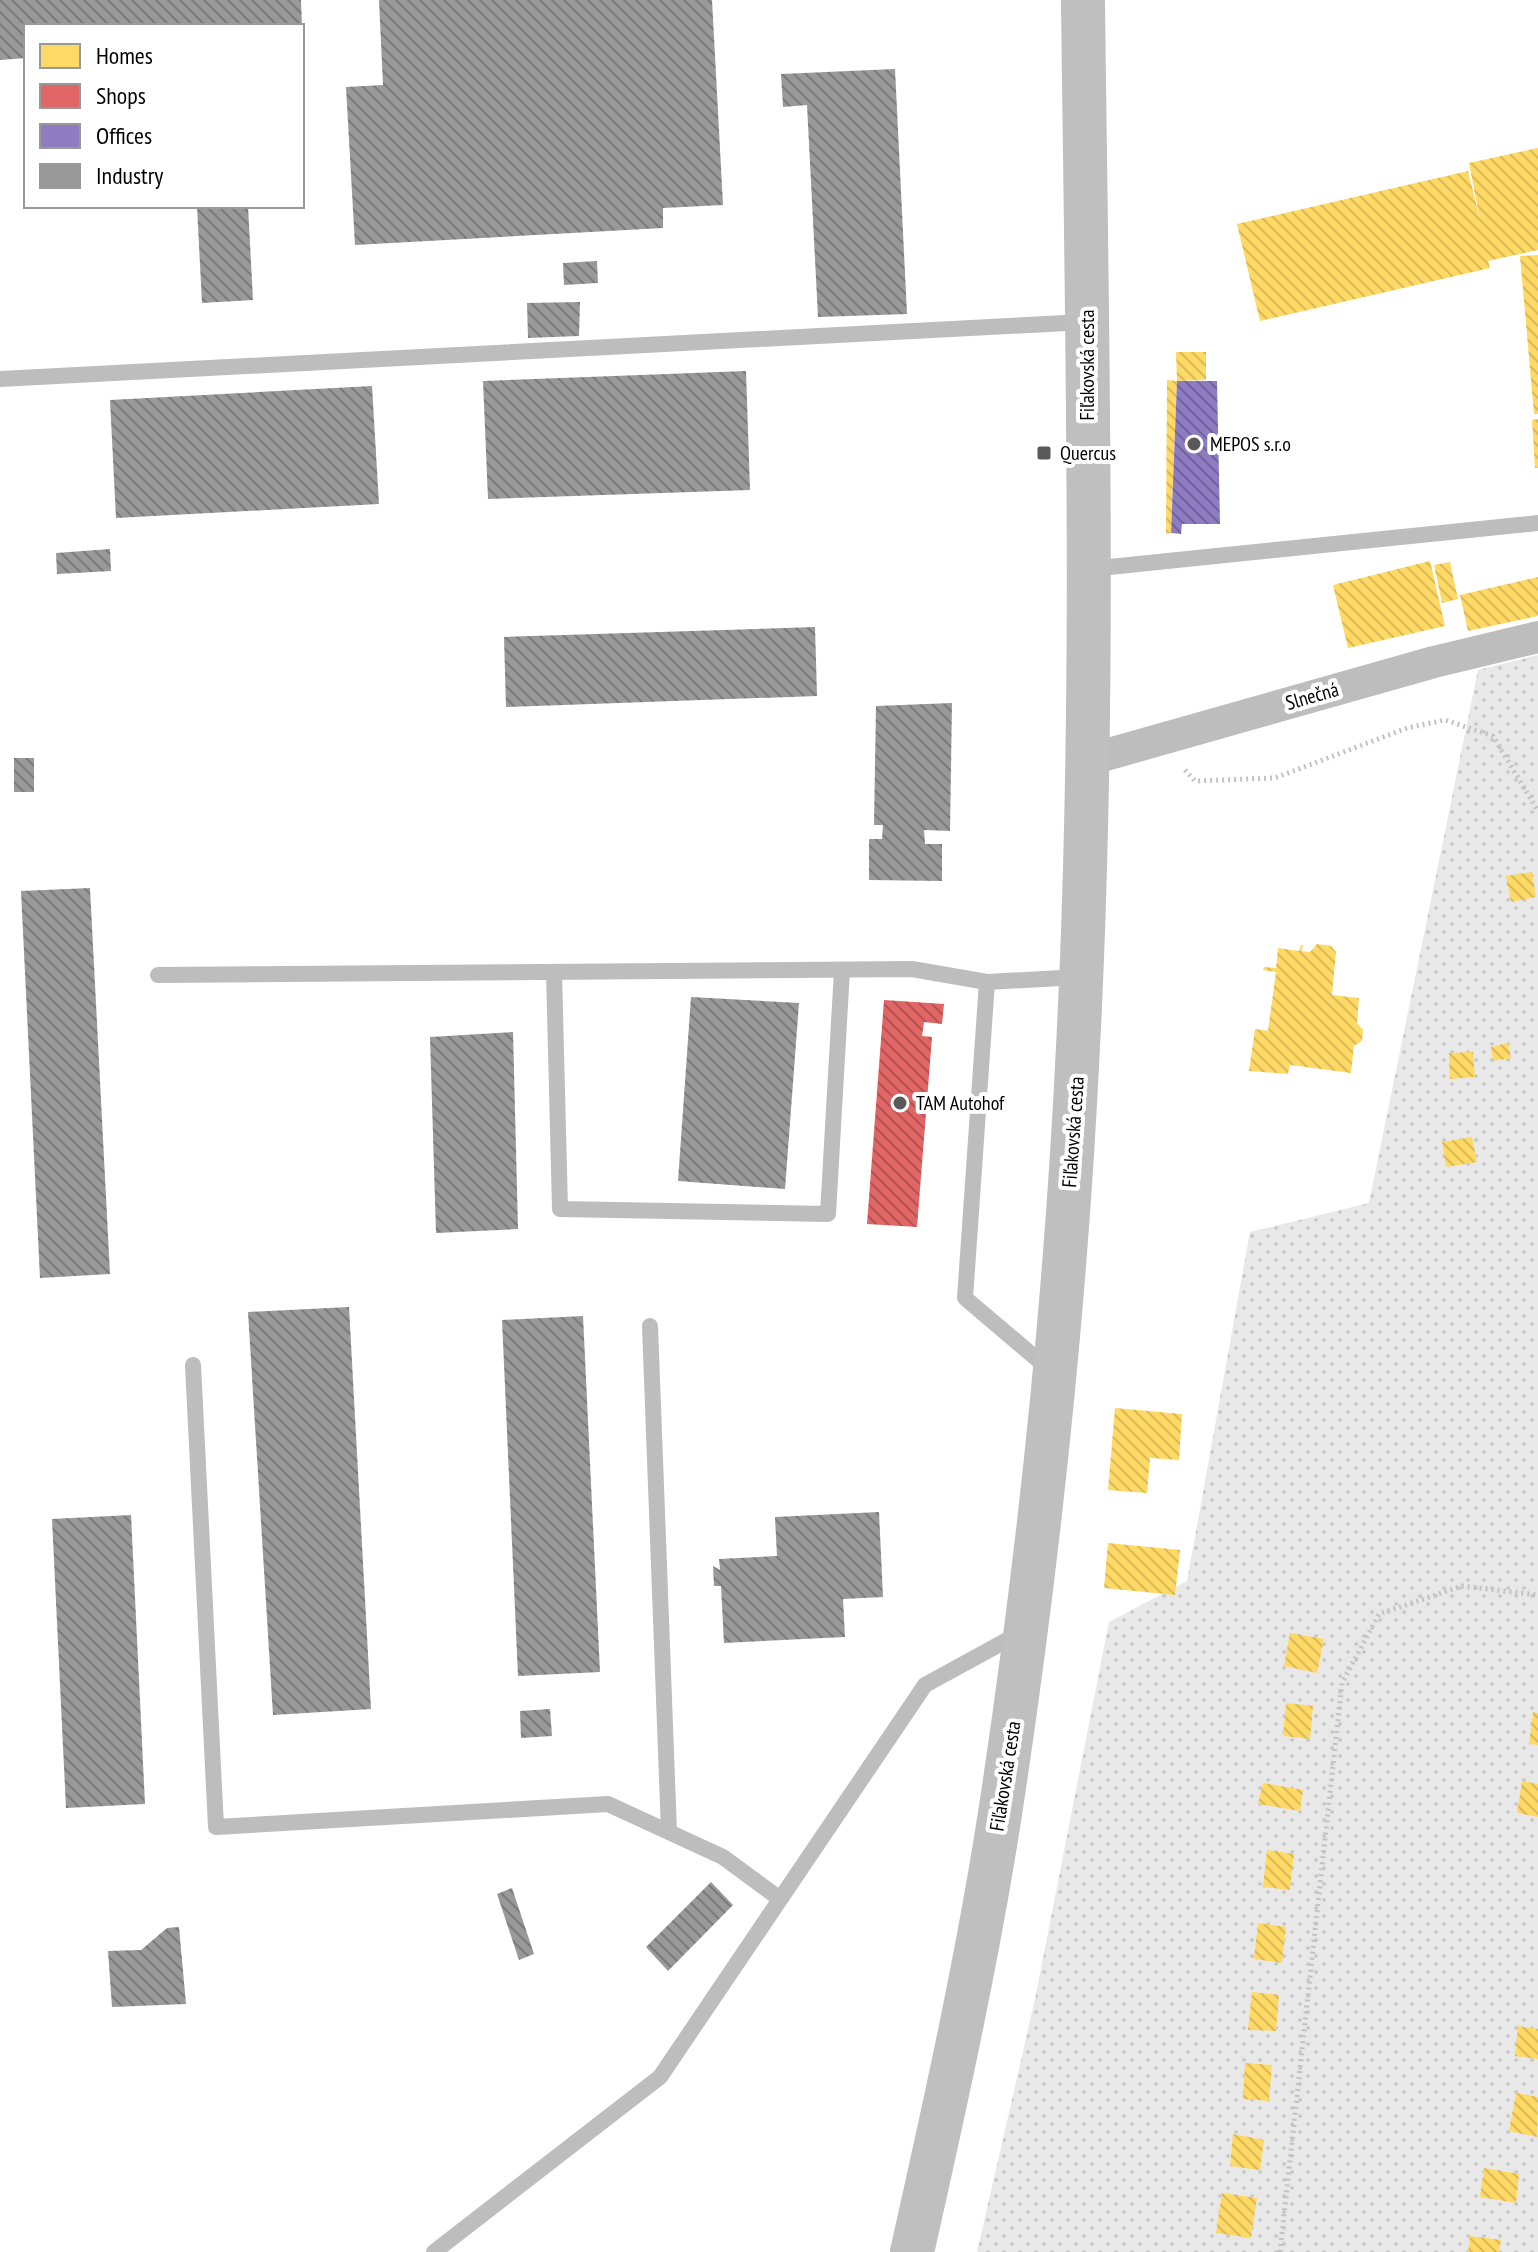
<svg xmlns="http://www.w3.org/2000/svg" width="1538" height="2252" font-family="'PT Sans Narrow',sans-serif">
	<style>
		.grass { fill: url(#grass-dots) }
		.homes { fill: url(#homes-back-hatch) }
		.shops { fill: url(#shops-back-hatch) }
		.offices { fill: url(#offices-back-hatch) }
		.industry { fill: url(#industry-back-hatch) }
		.lines { fill: none; stroke-linecap: round; stroke-linejoin: round }
		.path { stroke: #c2c2c2; stroke-width: 5; stroke-dasharray: 2 4; stroke-linecap: butt }
		.lane { stroke: #bdbdbd; stroke-width: 16 }
		.street { stroke: #bdbdbd; stroke-width: 32 }
		.secondary { stroke: #bfbfbf; stroke-width: 44 }
		.poi-dot { fill: #595959; stroke: #fff; stroke-width: 3 }
		.labels { text-anchor: middle; dominant-baseline: central; stroke-width: 8; stroke-linejoin: round; paint-order: stroke }
		.street-label { font-size: 20px; fill: #000; stroke: #fff }
		.poi-label { font-size: 20px; fill: #000; stroke: #fff; text-anchor: start }
	</style>
	<defs>
		<pattern id="grass-dots" width="8" height="8" patternUnits="userSpaceOnUse" patternTransform="scale(2)"><rect width="8" height="8" fill="#e8e8e8"/><path d="M2 2h.1M6 6h.1" fill="none" stroke="#c5c5c5" stroke-width="1.8" stroke-linecap="round"/></pattern>
		<pattern id="homes-back-hatch" width="6" height="6" patternUnits="userSpaceOnUse" patternTransform="scale(2)"><rect width="6" height="6" fill="#ffd966"/><path d="M-1 5l2 2M0 0l6 6M5-1l2 2" fill="none" stroke="#d9b857"/></pattern>
		<pattern id="shops-back-hatch" width="6" height="6" patternUnits="userSpaceOnUse" patternTransform="scale(2)"><rect width="6" height="6" fill="#e06666"/><path d="M-1 5l2 2M0 0l6 6M5-1l2 2" fill="none" stroke="#b35252"/></pattern>
		<pattern id="offices-back-hatch" width="6" height="6" patternUnits="userSpaceOnUse" patternTransform="scale(2)"><rect width="6" height="6" fill="#8e7cc3"/><path d="M-1 5l2 2M0 0l6 6M5-1l2 2" fill="none" stroke="#72639c"/></pattern>
		<pattern id="industry-back-hatch" width="6" height="6" patternUnits="userSpaceOnUse" patternTransform="scale(2)"><rect width="6" height="6" fill="#999"/><path d="M-1 5l2 2M0 0l6 6M5-1l2 2" fill="none" stroke="#7a7a7a"/></pattern>
	</defs>
	<rect width="100%" height="100%" fill="#fff"/>
	<path class="grass" d="M1538,655V2252H977L1035,1999L1109,1622L1187,1581L1250,1232L1369,1203L1478,670Z"/>
	<g class="homes">
		<path d="M1538,148V250L1488,261L1490,268L1260,321L1237,224L1468,171L1480,220L1469,163Z"/>
		<path d="M1538,255V414H1534L1520,256Z"/>
		<path d="M1176,352H1206V380L1177,381Z"/>
		<path d="M1167,380L1177,381L1171,533L1166,534Z"/>
		<path d="M1538,419V468H1535L1532,420Z"/>
		<path d="M1430,561L1445,626L1348,648L1333,585Z"/>
		<path d="M1450,562L1458,599L1442,603L1434,565Z"/>
		<path d="M1538,577V616L1468,631L1460,595Z"/>
		<path d="M1532,872L1536,897L1511,902L1506,876Z"/>
		<path d="M1317,944L1331,946L1336,952L1332,995L1359,998L1357,1023L1363,1030L1362,1041L1354,1046L1351,1073L1290,1065L1288,1074L1249,1071L1255,1029L1268,1031L1276,972L1263,970L1264,967L1276,968L1278,948L1299,951L1301,945H1303L1302,951L1310,952Z"/>
		<path d="M1508,1043L1511,1058L1493,1061L1491,1047Z"/>
		<path d="M1473,1052L1475,1077L1450,1079L1449,1053Z"/>
		<path d="M1472,1137L1477,1162L1446,1167L1442,1142Z"/>
		<path d="M1115,1408L1182,1414L1179,1460L1150,1458L1147,1493L1108,1490Z"/>
		<path d="M1108,1543L1180,1550L1175,1595L1104,1588Z"/>
		<path d="M1290,1633L1324,1639L1317,1673L1284,1666Z"/>
		<path d="M1286,1703L1313,1706L1310,1739L1283,1736Z"/>
		<path d="M1533,1712L1538,1713V1745L1529,1744Z"/>
		<path d="M1522,1781L1538,1784V1817L1517,1813Z"/>
		<path d="M1263,1783L1303,1790L1300,1811L1258,1804Z"/>
		<path d="M1267,1850L1294,1854L1290,1890L1263,1887Z"/>
		<path d="M1258,1923L1286,1927L1282,1963L1254,1959Z"/>
		<path d="M1252,1992L1279,1995L1276,2031L1248,2030Z"/>
		<path d="M1518,2026L1538,2029V2059L1515,2056Z"/>
		<path d="M1245,2063L1272,2065L1269,2101L1243,2099Z"/>
		<path d="M1516,2093L1538,2097L1537,2137L1509,2131Z"/>
		<path d="M1233,2134L1264,2140L1260,2170L1230,2166Z"/>
		<path d="M1484,2168L1519,2174L1516,2203L1480,2197Z"/>
		<path d="M1222,2193L1257,2198L1251,2238L1216,2233Z"/>
		<path d="M1470,2236L1501,2240L1499,2252H1468Z"/>
	</g>
	<path class="shops" d="M884,1000L944,1004L942,1024L924,1022L922,1036L932,1037L917,1227L867,1224Z"/>
	<path class="offices" d="M1177,381H1217L1220,524H1182L1181,534L1171,533Z"/>
	<g class="industry">
		<path d="M0,0H301L302,26H26V58L0,60Z"/>
		<path d="M379,0H712L723,205L663,208V228L355,245L346,87L383,85Z"/>
		<path d="M895,69L907,314L818,317L807,105L783,107L781,74Z"/>
		<path d="M197,206H248L253,300L202,303Z"/>
		<path d="M597,261L598,283L564,285L563,263Z"/>
		<path d="M580,302L579,336L528,338L527,303Z"/>
		<path d="M746,371L750,490L488,499L483,381Z"/>
		<path d="M372,386L379,504L116,518L110,400Z"/>
		<path d="M110,549L111,571L57,574L56,553Z"/>
		<path d="M815,627L817,696L506,707L504,637Z"/>
		<path d="M952,703L950,831L924,830L925,844H942V881L869,880V839H882L883,825H874L876,706Z"/>
		<rect x="14" y="758" width="20" height="34"/>
		<path d="M90,888L110,1274L40,1278L21,891Z"/>
		<path d="M691,997L799,1003L785,1189L678,1181Z"/>
		<path d="M513,1032L518,1229L436,1233L430,1037Z"/>
		<path d="M349,1307L371,1709L273,1715L248,1312Z"/>
		<path d="M583,1316L600,1672L518,1676L502,1320Z"/>
		<path d="M879,1512L883,1597L843,1599L845,1637L724,1643L721,1586H714L713,1566L720,1570L719,1559L777,1556L775,1517Z"/>
		<path d="M131,1515L145,1804L66,1808L52,1519Z"/>
		<path d="M550,1709L552,1736L521,1738L520,1711Z"/>
		<path d="M711,1882L733,1905L668,1971L646,1947Z"/>
		<path d="M512,1888L534,1954L519,1960L497,1894Z"/>
		<path d="M179,1927L186,2004L112,2007L108,1951L141,1950L167,1928Z"/>
	</g>
	<g class="lines">
		<g class="path">
			<path d="M1185,770L1195,781L1275,778L1407,728L1445,720L1493,736L1538,811"/>
			<path d="M1280,2252L1342,1683L1379,1614L1462,1586L1538,1595"/>
		</g>
		<g class="lane">
			<path d="M0,379L1085,322"/>
			<path d="M1090,569L1538,523"/>
			<path d="M554,972L560,1209L828,1214L842,970"/>
			<path d="M158,975L912,969L987,982"/>
			<path d="M650,1326L669,1832"/>
			<path d="M193,1365L216,1827L608,1804L723,1857L780,1899"/>
			<path d="M1050,1370L965,1298L987,982L1079,977"/>
			<path d="M434,2252L660,2077L925,1685L1020,1633"/>
		</g>
		<path class="street" d="M1088,760L1434,662L1538,637"/>
		<path class="secondary" d="M912,2252C946,2101 980,1948 1003,1794C1040,1547 1066,1297 1078,1047C1096,698 1087,349 1083,0"/>
	</g>
	<g class="poi-dot">
		<circle cx="1194" cy="444" r="8"/>
		<rect x="1036" y="445" width="16" height="16" rx="4"/>
		<circle cx="900" cy="1103" r="8"/>
	</g>
	<g class="labels">
		<g class="street-label">
			<text transform="translate(1087 365) rotate(-90)">Fiľakovská cesta</text>
			<text transform="translate(1312 696) rotate(-16)">Slnečná</text>
			<text transform="translate(1073 1132) rotate(-86)">Fiľakovská cesta</text>
			<text transform="translate(1005 1776) rotate(-81)">Fiľakovská cesta</text>
		</g>
		<g class="poi-label">
			<text x="1210" y="444">MEPOS s.r.o</text>
			<text x="1060" y="453">Quercus</text>
			<text x="916" y="1103">TAM Autohof</text>
		</g>
	</g>
	<rect x="24" y="24" width="280" height="184" fill="#ffffff" stroke="#999999" stroke-width="2"/>
	<rect x="40" y="44" width="40" height="24" fill="#ffd966" stroke="#999999" stroke-width="2"/>
	<text x="96" y="64" font-size="24" fill="#000000">Homes</text>
	<rect x="40" y="84" width="40" height="24" fill="#e06666" stroke="#999999" stroke-width="2"/>
	<text x="96" y="104" font-size="24" fill="#000000">Shops</text>
	<rect x="40" y="124" width="40" height="24" fill="#8e7cc3" stroke="#999999" stroke-width="2"/>
	<text x="96" y="144" font-size="24" fill="#000000">Offices</text>
	<rect x="40" y="164" width="40" height="24" fill="#999999" stroke="#999999" stroke-width="2"/>
	<text x="96" y="184" font-size="24" fill="#000000">Industry</text>
</svg>
